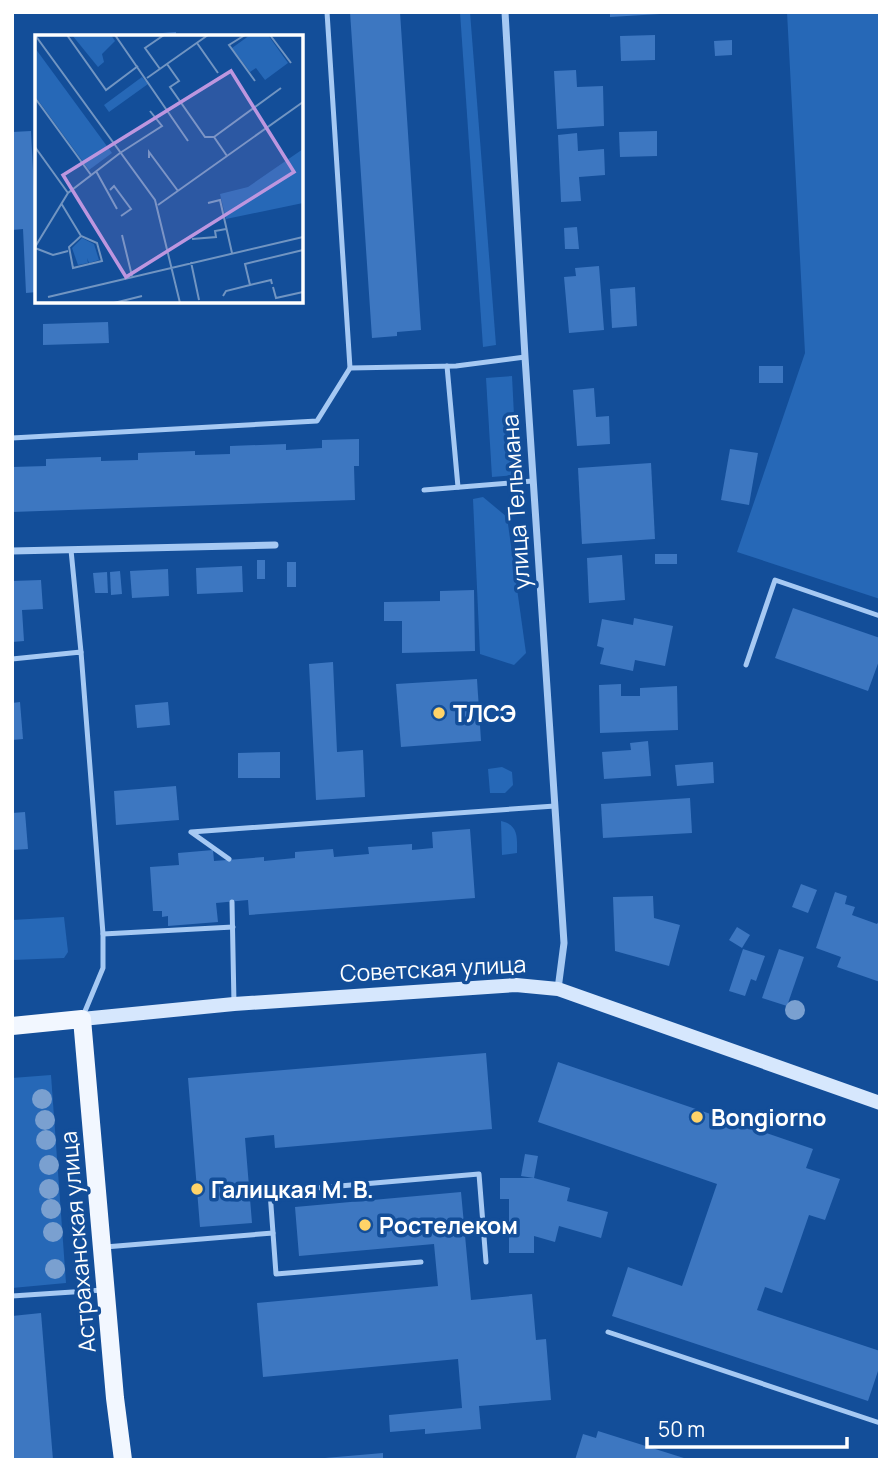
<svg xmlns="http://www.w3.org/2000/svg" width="892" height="1472" font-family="Manrope,sans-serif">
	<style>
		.green { fill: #2668b7 }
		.building { fill: #3d77c1 }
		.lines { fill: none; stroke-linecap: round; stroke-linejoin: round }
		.service { stroke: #a6c9f3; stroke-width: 5 }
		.minor { stroke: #a6c9f3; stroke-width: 7 }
		.secondary { stroke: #d6e7fd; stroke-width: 14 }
		.primary { stroke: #f2f7ff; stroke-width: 18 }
		.tree { fill: #7aa0d0 }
		.poi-dot { fill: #ffd368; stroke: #134e99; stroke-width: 2.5 }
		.labels { text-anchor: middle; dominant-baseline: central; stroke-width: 7; stroke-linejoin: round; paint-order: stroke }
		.street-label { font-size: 23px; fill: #fff; stroke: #134e99 }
		.poi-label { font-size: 23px; font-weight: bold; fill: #fff; stroke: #134e99; text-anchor: start }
		.inset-road { fill: none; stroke: #7195c2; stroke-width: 2 }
		.view { fill: #bd96df; fill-opacity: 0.15; stroke: #bd96df; stroke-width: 3.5 }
		.inset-edge { fill: none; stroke: #fff; stroke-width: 3.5 }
	</style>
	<rect width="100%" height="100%" fill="#134e99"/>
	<g class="green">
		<path d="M460,12H470L496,345L483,347Z"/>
		<path d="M787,12H880V599L737,552L805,353Z"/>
		<path d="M512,376L517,475L492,477L486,378Z"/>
		<path d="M483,497L507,517L526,653L514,665L480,654L473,499Z"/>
		<path d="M502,767L512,772L513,785L505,793H490L488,769Z"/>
		<path d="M501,821C519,825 517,838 517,853L502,855Z"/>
		<path d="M64,917L68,952L64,958L12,960V920Z"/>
		<path d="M51,1075L66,1283L12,1288V1078Z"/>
	</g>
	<g class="building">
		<path d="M350,12H400L421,330L397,332V336L372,338Z"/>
		<path d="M610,12H660V14L610,17Z"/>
		<path d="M176,32V37H136V35Z"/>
		<path d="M655,35V60L621,61L620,36Z"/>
		<path d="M732,40V55L715,56L714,41Z"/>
		<path d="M576,70L577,87L603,86L604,126L557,129L554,71Z"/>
		<path d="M31,131L34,190H37V292L26,293L23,229L12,230V132Z"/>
		<path d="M657,131V156L620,157L619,132Z"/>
		<path d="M577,133L578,151L604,149L605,175L579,177L581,201L561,202L558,135Z"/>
		<path d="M577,227L579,249H565L564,228Z"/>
		<path d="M599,266L604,330L569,333L564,277L576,276L575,268Z"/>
		<path d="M635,287L637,326L612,328L610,289Z"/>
		<path d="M108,322L109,343L43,345V324Z"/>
		<rect x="759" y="366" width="24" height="17"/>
		<path d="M594,388L596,417L609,416L610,444L577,446L573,390Z"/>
		<path d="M359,439V466H354L355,500L12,512V467L46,466V459L101,457V461L138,460V453L195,451V455L230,454V446L286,444V450L322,448V440Z"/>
		<path d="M730,449L758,453L749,505L721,500Z"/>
		<path d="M651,463L655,539L582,544L578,468Z"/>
		<rect x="655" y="554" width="22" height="10"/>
		<path d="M622,555L625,600L589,603L587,558Z"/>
		<rect x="257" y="560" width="8" height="19"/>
		<rect x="287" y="562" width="9" height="25"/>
		<path d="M242,566L243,592L197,594L196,568Z"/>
		<path d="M168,569L169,596L132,598L130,571Z"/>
		<path d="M120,571L122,594L111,595L110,572Z"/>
		<path d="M107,572L108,593H95L93,573Z"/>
		<path d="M41,580L43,609L22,610L24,641L12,642V581Z"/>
		<path d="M474,590L475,651L402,653V621H384V602L440,601V591Z"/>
		<path d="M793,608L880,638V658L868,691L775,658Z"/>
		<path d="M634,618L673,626L665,666L635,660L633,671L600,664L604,648L597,646L602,619L633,625Z"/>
		<path d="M333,662L337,752L363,750L365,797L316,800L309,664Z"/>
		<path d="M477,679L481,741L401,747L396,684Z"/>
		<path d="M621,684V696H640V688L677,686L678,730L600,733L599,685Z"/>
		<path d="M20,702L23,739L12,740V703Z"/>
		<path d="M168,702L170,725L137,728L135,705Z"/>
		<path d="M648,741L651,776L604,779L602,752L631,750L630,743Z"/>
		<path d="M280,752V778H238V753Z"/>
		<path d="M713,762L714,783L677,786L675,765Z"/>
		<path d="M176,786L179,820L116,825L114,791Z"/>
		<path d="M690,798L692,833L603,838L601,804Z"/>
		<path d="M25,812L28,849L12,850V813Z"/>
		<path d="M470,829L475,898L249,915L248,900L216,903L218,922L168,926V916L162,917V911H153L150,867L179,865L178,853L213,850L214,861L264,857V861L295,858V852L333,849L334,857L369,854L368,847L412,844V850L433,848L432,832Z"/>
		<path d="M801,884L817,890L808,913L792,907Z"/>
		<path d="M835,892L847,896L845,904L855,907L852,915L877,924L880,919V982L837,967L841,957L816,948Z"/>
		<path d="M653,896L654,918L680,925L669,966L615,951L613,897Z"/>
		<path d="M737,927L750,935L742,948L729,940Z"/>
		<path d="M743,949L765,956L756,981L751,979L745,996L729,991Z"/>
		<path d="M779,949L804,957L787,1006L762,998Z"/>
		<path d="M486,1053L492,1129L275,1148L274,1135L245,1138L252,1223L200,1227L188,1078Z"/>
		<path d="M558,1062L813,1149L806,1168L840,1179L825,1220L809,1215L782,1293L765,1287L757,1310L880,1351V1365L868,1401L612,1316L628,1267L682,1286L717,1184L538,1122Z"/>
		<path d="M525,1154L538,1156L534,1178L521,1176Z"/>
		<path d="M500,1178H534L570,1188L567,1201L608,1212L601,1238L559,1226L555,1242L534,1236V1253H509V1199H500Z"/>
		<path d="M461,1192L471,1300L532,1294L536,1340L546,1339L551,1400L479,1406L481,1429L425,1434V1429L390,1432L389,1415L462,1408L458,1359L263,1377L257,1303L438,1286L434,1244L299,1256L295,1207Z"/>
		<path d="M41,1313L53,1460H12V1316Z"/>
		<path d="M598,1431L687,1459V1460H575L583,1434L596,1438Z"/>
		<path d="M383,1453V1460H326L325,1458Z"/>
	</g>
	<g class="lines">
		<g class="service">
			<path d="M327,12L350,368"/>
			<path d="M447,366L458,487"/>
			<path d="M12,438L317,421L350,368L456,366L525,357"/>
			<path d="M424,490L533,481"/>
			<path d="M71,550L81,652"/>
			<path d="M12,659L81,652L103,934V968L83,1016"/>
			<path d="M746,665L775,580L880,616"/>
			<path d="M229,859L191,832L555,806"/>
			<path d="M232,902L234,1004"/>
			<path d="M103,934L233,927"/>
			<path d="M273,1233L270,1192L479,1174L486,1262"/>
			<path d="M105,1247L273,1233L276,1274L421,1262"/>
			<path d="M12,1296L103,1290"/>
			<path d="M608,1332L880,1423"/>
		</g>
		<g class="minor">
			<path d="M505,12L525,357L564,943L558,989"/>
			<path d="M12,551L275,545"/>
		</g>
		<path class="secondary" d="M82,1019L234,1004L516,985L558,989L880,1103"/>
		<path class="primary" d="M12,1026L82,1019L115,1398L123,1460"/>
	</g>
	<g class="tree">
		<circle cx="795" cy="1010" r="10"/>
		<circle cx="42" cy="1099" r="10"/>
		<circle cx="45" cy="1120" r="10"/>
		<circle cx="46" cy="1140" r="10"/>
		<circle cx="49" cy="1165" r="10"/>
		<circle cx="49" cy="1189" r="10"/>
		<circle cx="51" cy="1209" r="10"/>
		<circle cx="53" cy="1232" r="10"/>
		<circle cx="55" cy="1269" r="10"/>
	</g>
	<g class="poi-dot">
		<circle cx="439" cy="713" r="7"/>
		<circle cx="697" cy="1117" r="7"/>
		<circle cx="197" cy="1189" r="7"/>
		<circle cx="365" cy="1225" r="7"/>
	</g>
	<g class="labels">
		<g class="street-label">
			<text transform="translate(515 502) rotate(-94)">улица Тельмана</text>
			<text transform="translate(433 968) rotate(-3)">Советская улица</text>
			<text transform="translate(77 1242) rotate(-95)">Астраханская улица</text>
		</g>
		<g class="poi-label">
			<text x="453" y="713">ТЛСЭ</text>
			<text x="711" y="1117">Bongiorno</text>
			<text x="211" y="1189">Галицкая М. В.</text>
			<text x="379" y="1225">Ростелеком</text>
		</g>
	</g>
	<g transform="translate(35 35)">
		<rect width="268" height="268" fill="#134e99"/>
		<path d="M37,0H76L80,6L67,19L69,27L63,32ZM215,0H233L253,28L230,45L221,33L215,37L197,13ZM0,13L77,118L54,135L0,61ZM107,42L113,49L74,77L69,70ZM268,114V168L191,184L185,159L213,152ZM47,203L59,209L64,225L54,228L52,223L53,228L43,230L37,213Z" fill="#2668b7"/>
		<path class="inset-road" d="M0,0L120,165L145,268M32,0L71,55L103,31M80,0L153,106M210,0L194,10L220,46M235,0L256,28M162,8L183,38M132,29L144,46L135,52L170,102H179L192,121M125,34L110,13L129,0M112,43L173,0M0,63L56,140M179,102L246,53M0,112L33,158M85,118L127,91L115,76M114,123V117L143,156M61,136L82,174M75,155L79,151L96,174L86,181M26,168L46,201L62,208L67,226L38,233L34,212L46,201M173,168L185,165L197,218M123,170L268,67M87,200L97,241M157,204L181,202L180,196L191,194M0,212L33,158L85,118M0,213L18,220L33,216M156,227L164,265M237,249L236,245L215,250L210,229L268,215M238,252L241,263L268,257M188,261L191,256L215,250M13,262L268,202M79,268L107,261"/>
		<path class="view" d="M196,36L259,137L91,242L28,140Z"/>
		<rect width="268" height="268" class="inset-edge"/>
	</g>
	<rect width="892" height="1472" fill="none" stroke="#ffffff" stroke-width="28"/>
	<path d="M647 1437v10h200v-10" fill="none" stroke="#ffffff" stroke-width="3.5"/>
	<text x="658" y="1437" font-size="21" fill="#ffffff" stroke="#134e99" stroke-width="5" paint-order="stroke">50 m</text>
</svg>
